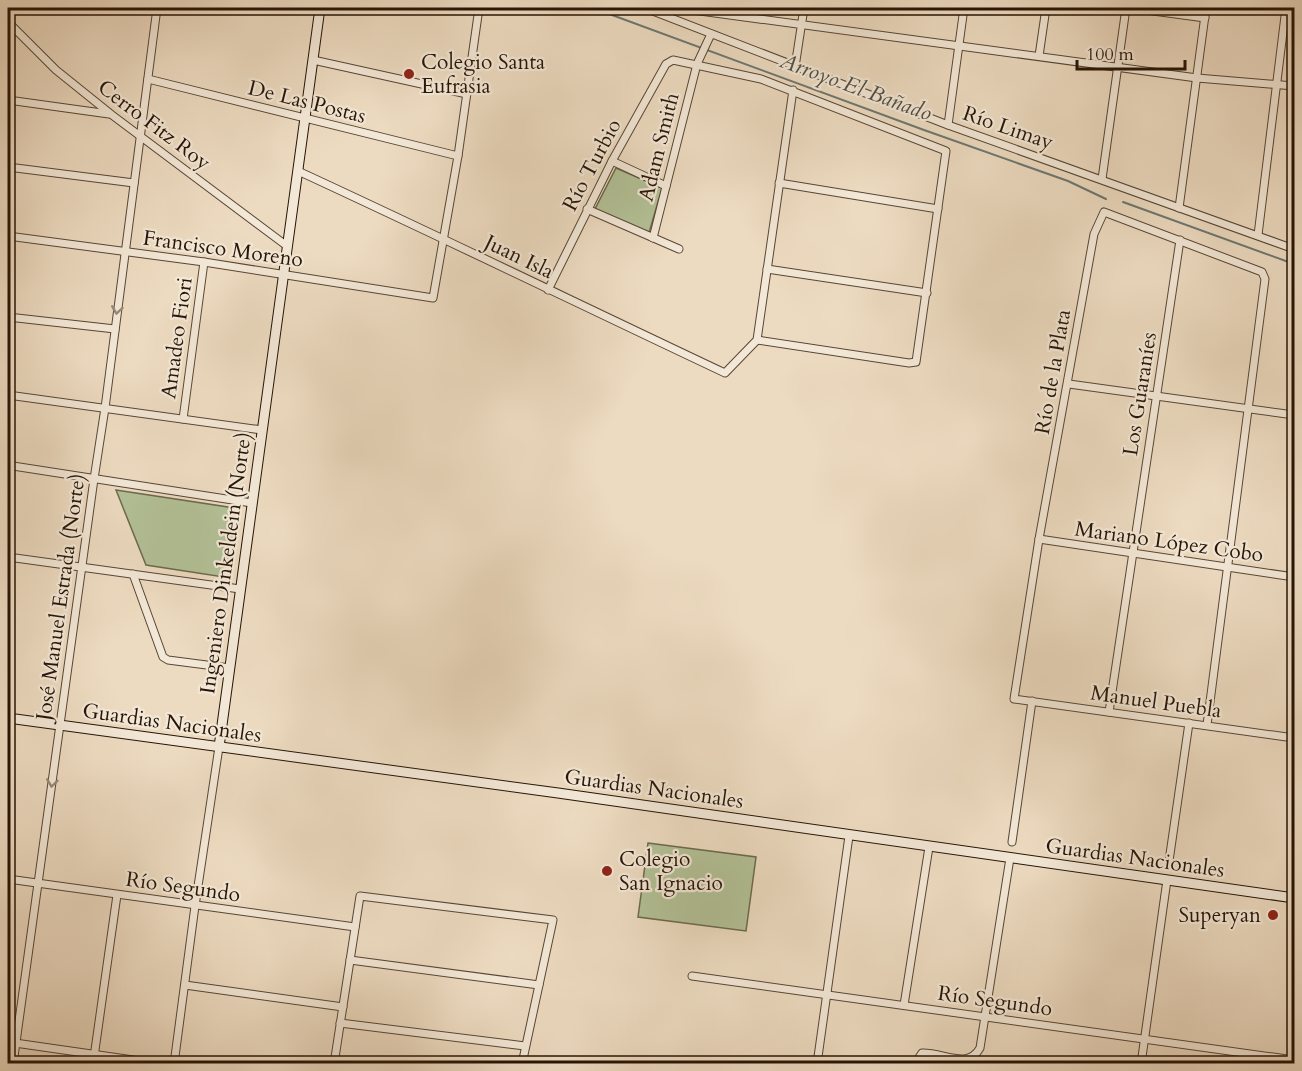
<svg xmlns="http://www.w3.org/2000/svg" width="1302" height="1071" font-family="Cardo,serif">
	<style>
		.green { fill: #b3c197; stroke: #6c6a4e; stroke-width: 1.5 }
		.lines { fill: none; stroke-linecap: round; stroke-linejoin: round }
		.stream { stroke: #6c7772; stroke-width: 2 }
		.minor-casing { stroke: #584635; stroke-width: 9 }
		.secondary-casing { stroke: #261406; stroke-width: 11 }
		.minor { stroke: #f3e8d7; stroke-width: 7 }
		.secondary { stroke: #f3e8d7; stroke-width: 9 }
		.oneway { stroke: #978979 }
		.poi-dot { fill: #8f2418; stroke: #f3e8d7; stroke-width: 2 }
		.labels { text-anchor: middle; dominant-baseline: central; stroke-width: 4.5; stroke-linejoin: round; paint-order: stroke }
		.poi-label { font-size: 21px; fill: #261406; stroke: #f3e8d7; text-anchor: start }
		.street-label { font-size: 21px; fill: #261406; stroke: #f3e8d7 }
		.water-label { font-size: 22px; font-style: italic; fill: #4f4e45; stroke: #f3e8d7 }
	</style>
	<rect width="100%" height="100%" fill="#eddbc1"/>
	<filter id="stains"><feTurbulence type="fractalNoise" baseFrequency=".00333" numOctaves="4"/><feColorMatrix values="0 0 0 0 .2 0 0 0 0 .09 0 0 0 0 .02 0 0 0 .5 -.17"/></filter>
	<radialGradient id="worn" r=".72"><stop offset=".6" stop-color="#630" stop-opacity="0"/><stop offset="1" stop-color="#630" stop-opacity=".3"/></radialGradient>
	<g class="green">
		<path d="M616,168L662,188L649,233L595,209Z"/>
		<path d="M116,490L241,509L230,578L146,565Z"/>
		<path d="M648,843L756,857L746,931L638,917Z"/>
	</g>
	<g class="lines">
		<g class="stream">
			<path d="M593,8L924,130L1068,181L1106,199"/>
			<path d="M1123,202L1294,264"/>
		</g>
		<g class="minor-casing">
			<g id="minor">
				<path d="M645,8L948,125L1294,249"/>
				<path d="M678,8L1197,78L1294,86"/>
				<path d="M1131,8L1205,18"/>
				<path d="M8,22L56,70L112,115L287,246"/>
				<path d="M1039,56L1046,8"/>
				<path d="M313,60L467,94"/>
				<path d="M795,67L804,8"/>
				<path d="M148,79L458,156"/>
				<path d="M8,100L109,114"/>
				<path d="M948,125L964,8"/>
				<path d="M612,161L666,186"/>
				<path d="M8,167L134,183"/>
				<path d="M298,171C441,237 583,306 725,373L757,340L793,90"/>
				<path d="M1102,179L1126,8"/>
				<path d="M779,183L938,209"/>
				<path d="M1179,208L1206,8"/>
				<path d="M587,209L679,249"/>
				<path d="M1258,235L1286,8"/>
				<path d="M8,236L204,262L433,298L458,156L479,8"/>
				<path d="M653,238L697,64L711,34"/>
				<path d="M767,269L927,293"/>
				<path d="M548,290L612,161L666,64L673,60L761,79L946,151L916,362L909,363L757,340"/>
				<path d="M8,317L115,329"/>
				<path d="M1069,384L1294,415"/>
				<path d="M8,395L262,430"/>
				<path d="M183,419L204,262"/>
				<path d="M13,466L252,503"/>
				<path d="M1039,539L1294,577"/>
				<path d="M8,557L240,589"/>
				<path d="M133,574L163,657L168,660L230,668"/>
				<path d="M1109,712L1180,240"/>
				<path d="M1207,725L1265,279L1262,272L1104,212L1094,234L1039,539L1014,699L1294,738"/>
				<path d="M1012,842L1032,701"/>
				<path d="M1169,861L1189,723"/>
				<path d="M8,879L355,927"/>
				<path d="M350,960L539,985"/>
				<path d="M692,976L1294,1060"/>
				<path d="M185,985L343,1007"/>
				<path d="M904,1005L929,847"/>
				<path d="M340,1023L525,1046"/>
				<path d="M8,1042L161,1064"/>
				<path d="M13,1064L94,479L105,408L157,8"/>
				<path d="M93,1064L117,895"/>
				<path d="M174,1064L195,906L219,747"/>
				<path d="M334,1064L360,896L553,920L522,1064"/>
				<path d="M817,1064L849,836"/>
				<path d="M915,1064L922,1053C943,1052 968,1070 980,1048L1010,858"/>
				<path d="M1141,1064L1167,880"/>
			</g>
		</g>
		<g class="secondary-casing">
			<g id="secondary">
				<path d="M8,718L558,793L1294,898"/>
				<path d="M219,747L320,8"/>
			</g>
		</g>
		<use href="#minor" class="minor"/>
		<use href="#secondary" class="secondary"/>
	</g>
	<defs><path id="oneway-chevron" d="M-2-3.5L2.5 0L-2 3.5" fill="none" stroke-width="1.6" stroke-linecap="round" stroke-linejoin="round" transform="scale(1.5)"/></defs>
	<g class="oneway">
		<use href="#oneway-chevron" transform="translate(117 310) rotate(98)"/>
		<use href="#oneway-chevron" transform="translate(52 783) rotate(98)"/>
	</g>
	<g class="poi-dot">
		<circle cx="409" cy="74" r="6"/>
		<circle cx="607" cy="871" r="6"/>
		<circle cx="1273" cy="915" r="6"/>
	</g>
	<g class="labels">
		<g class="poi-label">
			<text x="421" y="62">Colegio Santa<tspan x="421" dy="24">Eufrasia</tspan></text>
			<text x="619" y="859">Colegio<tspan x="619" dy="24">San Ignacio</tspan></text>
			<text x="1261" y="915" text-anchor="end">Superyan</text>
		</g>
		<g class="street-label">
			<text transform="translate(307 102) rotate(14)">De Las Postas</text>
			<text transform="translate(154 125) rotate(37)">Cerro Fitz Roy</text>
			<text transform="translate(1008 128) rotate(19)">Río Limay</text>
			<text transform="translate(659 147) rotate(-76)">Adam Smith</text>
			<text transform="translate(592 165) rotate(-62)">Río Turbio</text>
			<text transform="translate(223 249) rotate(8)">Francisco Moreno</text>
			<text transform="translate(519 257) rotate(26)">Juan Isla</text>
			<text transform="translate(177 338) rotate(-82)">Amadeo Fiori</text>
			<text transform="translate(1053 372) rotate(-80)">Río de la Plata</text>
			<text transform="translate(1140 394) rotate(-81)">Los Guaraníes</text>
			<text transform="translate(1169 542) rotate(8)">Mariano López Cobo</text>
			<text transform="translate(226 563) rotate(-82)">Ingeniero Dinkeldein (Norte)</text>
			<text transform="translate(61 597) rotate(-82)">José Manuel Estrada (Norte)</text>
			<text transform="translate(1156 702) rotate(8)">Manuel Puebla</text>
			<text transform="translate(172 723) rotate(8)">Guardias Nacionales</text>
			<text transform="translate(654 789) rotate(8)">Guardias Nacionales</text>
			<text transform="translate(1135 858) rotate(8)">Guardias Nacionales</text>
			<text transform="translate(183 887) rotate(8)">Río Segundo</text>
			<text transform="translate(995 1001) rotate(8)">Río Segundo</text>
		</g>
		<g class="water-label">
			<text transform="translate(856 87) rotate(20)">Arroyo El Bañado</text>
		</g>
	</g>
	<rect width="1302" height="1071" fill="none" stroke="#eddbc1" stroke-width="30"/>
	<rect x="9" y="9" width="1284" height="1053" fill="none" stroke="#261406" stroke-width="3"/>
	<rect x="15" y="15" width="1272" height="1041" fill="none" stroke="#261406" stroke-width="1.5"/>
	<path d="M1077 60v9h108v-9" fill="none" stroke="#261406" stroke-width="3"/>
	<text x="1086" y="60" font-size="18" fill="#261406" stroke="#f3e8d7" stroke-width="4.5" paint-order="stroke">100 m</text>
	<rect width="100%" height="100%" filter="url(#stains)"/>
	<rect width="100%" height="100%" fill="url(#worn)"/>
</svg>
